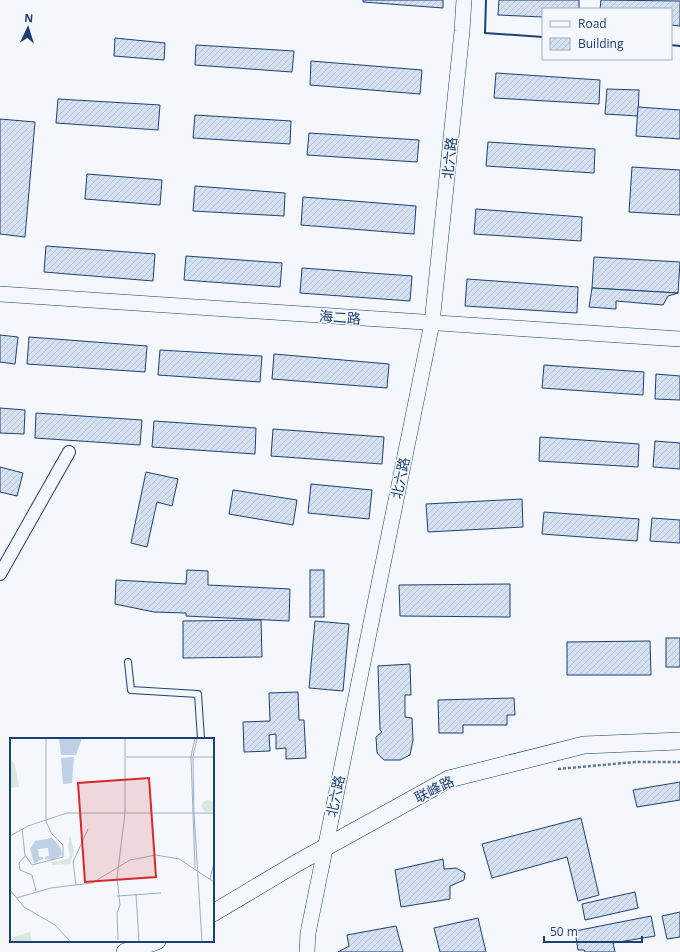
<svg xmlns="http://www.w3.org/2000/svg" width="680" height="952" font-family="'Open Sans','Noto Sans SC',sans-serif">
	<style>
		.building { fill: url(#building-hatch); stroke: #1d3f73 }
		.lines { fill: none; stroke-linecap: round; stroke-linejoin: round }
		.service-casing { stroke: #1d3f73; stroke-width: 8 }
		.minor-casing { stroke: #1d3f73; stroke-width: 14 }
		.tertiary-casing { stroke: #1d3f73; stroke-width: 16 }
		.secondary-casing { stroke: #1d3f73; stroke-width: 18 }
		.path { stroke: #5e769c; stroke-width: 2.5; stroke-dasharray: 3 2; stroke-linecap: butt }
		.service { stroke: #f4f7fb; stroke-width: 6 }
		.minor { stroke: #f4f7fb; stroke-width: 12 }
		.tertiary { stroke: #f4f7fb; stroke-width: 15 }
		.secondary { stroke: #f4f7fb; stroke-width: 17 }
		.wall { stroke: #1d3f73; stroke-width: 2 }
		.labels { text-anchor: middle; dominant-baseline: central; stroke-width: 3; stroke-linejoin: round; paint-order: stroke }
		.street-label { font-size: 14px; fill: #1d3f73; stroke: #f4f7fb }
		.inset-road { fill: none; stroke: #9eadc5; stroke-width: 1 }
		.view { fill: #d62828; fill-opacity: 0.15; stroke: #d62828; stroke-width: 2 }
		.inset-edge { fill: none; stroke: #1d3f73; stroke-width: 2 }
	</style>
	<defs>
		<pattern id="building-hatch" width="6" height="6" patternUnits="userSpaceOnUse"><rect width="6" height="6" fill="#d5e0f0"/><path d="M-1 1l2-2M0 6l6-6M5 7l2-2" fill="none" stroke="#b6c1d1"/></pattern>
	</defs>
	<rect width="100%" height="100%" fill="#f4f7fb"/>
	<g class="building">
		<path d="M363,0H443V8L363,2Z"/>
		<path d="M499,0H579V9H543V17L498,15Z"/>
		<path d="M601,0L680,1V26L671,25V9H600Z"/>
		<path d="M115,38L165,43L164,60L114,56Z"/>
		<path d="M196,45L294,51L292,72L195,65Z"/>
		<path d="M311,61L422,70L420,94L310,85Z"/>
		<path d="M496,73L600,80L599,104L494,98Z"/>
		<path d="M607,89L639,90L638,116L605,114Z"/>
		<path d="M58,99L160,105L158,130L56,123Z"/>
		<path d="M638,107L680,110V139L636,136Z"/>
		<path d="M195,115L291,121L290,144L193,138Z"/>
		<path d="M0,119L35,122L25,237L0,234Z"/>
		<path d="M309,133L419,140L417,162L307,155Z"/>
		<path d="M488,142L595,149L594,173L486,166Z"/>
		<path d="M632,167L680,170V215L629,212Z"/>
		<path d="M87,174L162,180L160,205L85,199Z"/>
		<path d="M195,186L285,193L284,216L193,211Z"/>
		<path d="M303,197L416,206L414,234L301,225Z"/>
		<path d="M476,209L582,217L581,241L474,234Z"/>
		<path d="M46,246L155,254L153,281L44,272Z"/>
		<path d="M186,256L282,263L280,287L184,280Z"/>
		<path d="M594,257L680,262L678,293L592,288Z"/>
		<path d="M302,268L412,276L410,301L300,293Z"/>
		<path d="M467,279L578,287L577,313L465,306Z"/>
		<path d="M592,288L678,293L668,296L663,305L616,301V309L589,307Z"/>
		<path d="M0,335L18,337L15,364L0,362Z"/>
		<path d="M29,337L147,346L145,372L27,364Z"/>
		<path d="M160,350L262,356L260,382L158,375Z"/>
		<path d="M274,354L389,364L387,388L272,379Z"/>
		<path d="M544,365L644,372L643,395L542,388Z"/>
		<path d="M656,374L680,376V400L655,399Z"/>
		<path d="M0,408L25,410L24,434L0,433Z"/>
		<path d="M36,413L142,420L140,445L35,438Z"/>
		<path d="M154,421L256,428L255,454L152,447Z"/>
		<path d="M273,429L384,437L382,464L271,456Z"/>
		<path d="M540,437L639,444L638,467L539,461Z"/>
		<path d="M655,441L680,443V469L653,467Z"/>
		<path d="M0,467L23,473L17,496L0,492Z"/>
		<path d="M146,472L178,479L172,506L157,502L147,547L131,543Z"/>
		<path d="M311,484L372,490L369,519L308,513Z"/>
		<path d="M233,490L297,500L293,525L229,514Z"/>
		<path d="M522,499L523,527L428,532L426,504Z"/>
		<path d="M544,512L639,519L637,541L542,534Z"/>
		<path d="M652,518L680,520V543L650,541Z"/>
		<path d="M187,570L208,571V585L290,589L289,621L186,616V613L154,612L115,604L116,580L186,584Z"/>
		<rect x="310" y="570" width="14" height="47"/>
		<path d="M510,584V617L400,616L399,585Z"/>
		<path d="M261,620L262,657L183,658V621Z"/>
		<path d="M315,621L349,624L343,691L309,688Z"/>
		<rect x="666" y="638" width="14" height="29"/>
		<path d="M650,641L651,675H567V642Z"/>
		<path d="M410,664L411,695H405V717L412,718L413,740L410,755L400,760H384L377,753L376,737L382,732L380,730L378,666Z"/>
		<path d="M298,692L299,720H304L306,758L286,759V748L276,749V734L269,735L270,751L244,752L243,722L270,721L269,693Z"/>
		<path d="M514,698L515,715H507V725H463V733H439L438,700Z"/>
		<path d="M680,782V800L637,807L633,790Z"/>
		<path d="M581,818L599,895L578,901L567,857L492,878L482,844Z"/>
		<path d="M443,859L444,869L456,868L465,873L464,880L450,886V899L401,907L395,870Z"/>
		<path d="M635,892L638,908L585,920L582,904Z"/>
		<path d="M680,912V937L667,939L662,916Z"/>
		<path d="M651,916L655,936L613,943L615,952H585L584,950H578L575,931Z"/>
		<path d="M478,918L486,952H440L434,928Z"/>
		<path d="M396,926L403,952H338L349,946L347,935Z"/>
	</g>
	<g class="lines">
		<g class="service-casing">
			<path id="service" d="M128,662L131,690L198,694L201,739"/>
		</g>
		<g class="minor-casing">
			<path id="minor" d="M0,574L69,452"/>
		</g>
		<g class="tertiary-casing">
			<g id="tertiary">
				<path d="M0,294L680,339"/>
				<path d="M307,952L308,933L432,323L462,31L464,0"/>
			</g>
		</g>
		<g class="secondary-casing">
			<g id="secondary">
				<path d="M213,913L297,863L449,779L584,745L680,741"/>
				<path d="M125,952L157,941"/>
			</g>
		</g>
		<path class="path" d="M558,769L635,762H680"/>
		<use href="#service" class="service"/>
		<use href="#minor" class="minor"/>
		<use href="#tertiary" class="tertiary"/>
		<use href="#secondary" class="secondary"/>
		<g class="wall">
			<path d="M486,0L485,33L543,37"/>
			<path d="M671,45L680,46"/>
		</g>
	</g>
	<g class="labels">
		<g class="street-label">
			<text transform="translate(449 158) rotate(-84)">北六路</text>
			<text transform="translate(340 317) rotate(4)">海二路</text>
			<text transform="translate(400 478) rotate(-78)">北六路</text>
			<text transform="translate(434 789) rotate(-26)">联峰路</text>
			<text transform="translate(335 796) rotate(-78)">北六路</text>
		</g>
	</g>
	<g transform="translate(10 738)">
		<rect width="204" height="204" fill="#f4f7fb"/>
		<path d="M20,194L22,204H0V200Z" fill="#d7e8df"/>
		<path d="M0,21L5,27L9,49L0,50ZM60,97L64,113L60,126L42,127V124L58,121L60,118L58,108Z" fill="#d7e8df"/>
		<path d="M192 68a6 6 0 1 1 12 0a6 6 0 1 1-12 0Z" fill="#d7e8df"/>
		<path d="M49,0H72L66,17H51ZM64,19L62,45L53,46L51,20ZM42,100L51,110L52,117L43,122L35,121V119L39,118L38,110L28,111L29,119H33V121L24,125L20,111L25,103Z" fill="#bed0e5"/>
		<path class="inset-road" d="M187,0L183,19L184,75L192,204M116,19H204M12,91L15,117L22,127L53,119V107L42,96L36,84V0M0,98L18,88L57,75H204M15,118L9,125L10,132L22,137L26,153M185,130L181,19L185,0M200,141L204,125M66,147L63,124L78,91M0,152L14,169L45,187L61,204M126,156L129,203M107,158L151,155M6,160L41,150L82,145L120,122L146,117L169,121L204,144M108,202L107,175L110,167L107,140L115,75V0"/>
		<path class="view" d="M139,40L146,139L75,144L68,45Z"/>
		<rect width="204" height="204" class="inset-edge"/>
	</g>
	<rect x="542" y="8" width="130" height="52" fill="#f4f7fb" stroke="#9eadc5"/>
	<rect x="550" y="21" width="20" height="6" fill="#f4f7fb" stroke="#9eadc5"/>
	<text x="578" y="28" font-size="12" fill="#1d3f73">Road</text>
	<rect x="550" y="38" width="20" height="12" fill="url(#building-hatch)" stroke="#9eadc5"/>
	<text x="578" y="48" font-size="12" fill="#1d3f73">Building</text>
	<g transform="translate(28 28) rotate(4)" stroke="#f4f7fb" stroke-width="3" paint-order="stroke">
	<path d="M0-3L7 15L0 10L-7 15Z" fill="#1d3f73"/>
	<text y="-6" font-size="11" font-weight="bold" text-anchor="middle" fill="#1d3f73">N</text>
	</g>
	<path d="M544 936v6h98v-6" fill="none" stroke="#1d3f73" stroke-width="2"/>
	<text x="550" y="936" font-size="12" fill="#1d3f73" stroke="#f4f7fb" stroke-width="3" paint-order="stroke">50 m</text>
</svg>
